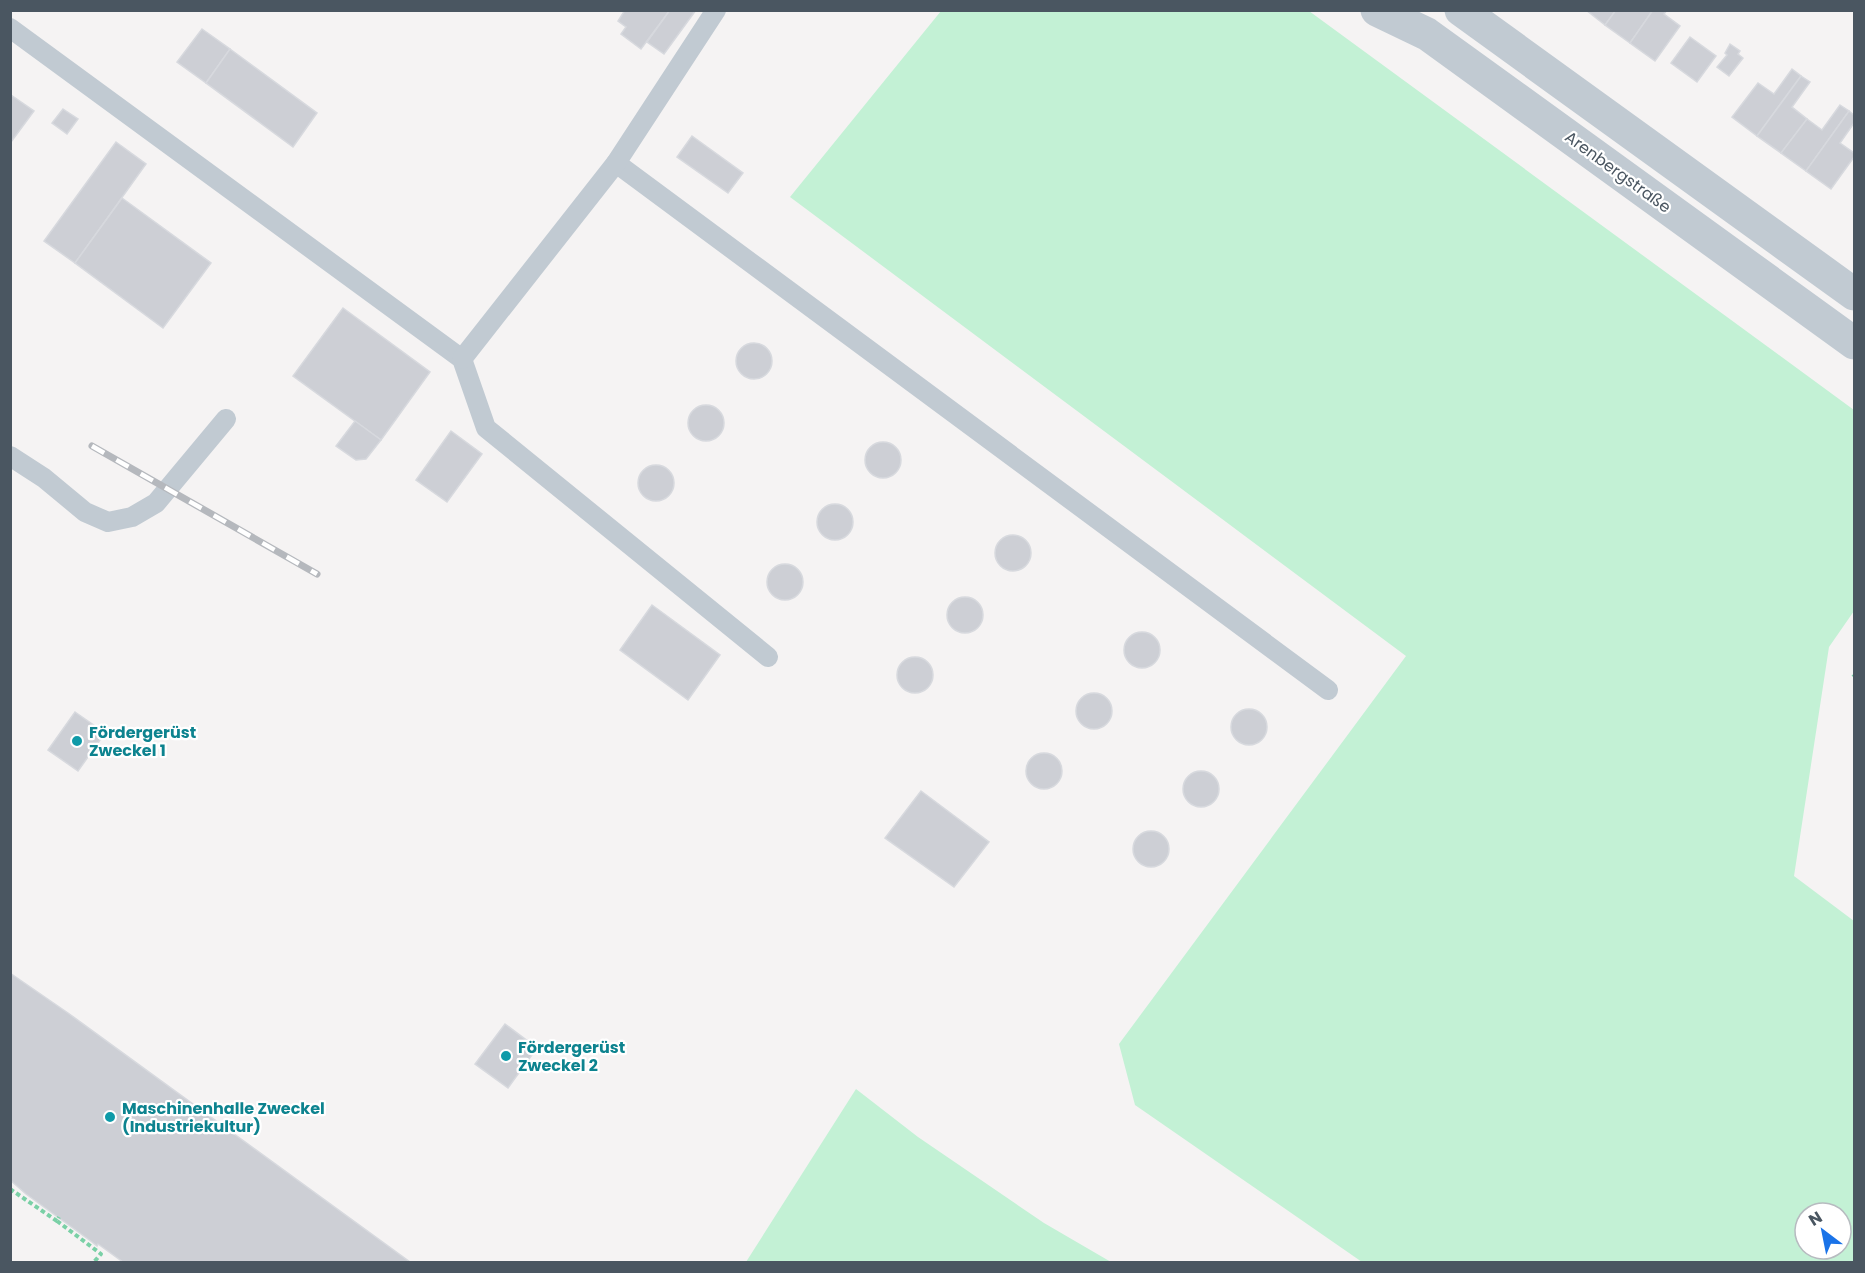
<svg xmlns="http://www.w3.org/2000/svg" width="1865" height="1273" font-family="Poppins,sans-serif">
	<style>
		.green { fill: #c3f1d5; fill-rule: evenodd }
		.building { fill: #cdcfd5; stroke: #d7d9de; stroke-width: 1.5 }
		.lines { fill: none; stroke-linecap: round; stroke-linejoin: round }
		.path { stroke: #7ad0a6; stroke-width: 4; stroke-dasharray: 4.5 3; stroke-linecap: butt }
		.service { stroke: #c1cad2; stroke-width: 20 }
		.minor { stroke: #c1cad2; stroke-width: 33 }
		.rail-casing { stroke: #b5b8bd; stroke-width: 7 }
		.rail { stroke: #fff; stroke-width: 4.5; stroke-dasharray: 14; stroke-linecap: butt }
		.culture-dot { fill: #0f9aa8; stroke: #fff; stroke-width: 2 }
		.labels { text-anchor: middle; dominant-baseline: central; stroke-width: 4.5; stroke-linejoin: round; paint-order: stroke }
		.street-label { font-size: 16px; fill: #4a5661; stroke: #fff }
		.culture-label { font-size: 16px; font-weight: bold; fill: #0d838f; stroke: #fff; text-anchor: start }
	</style>
	<rect width="100%" height="100%" fill="#f5f3f3"/>
	<g class="green">
		<path d="M941,11H1309L1854,410V611L1829,647L1794,876L1854,921V1262H1362L1135,1105L1119,1044L1406,656L790,197ZM1805,1213H1841V1249H1805Z"/>
		<path d="M856,1089L918,1137L1044,1223L1111,1262H746Z"/>
	</g>
	<g class="building">
		<path d="M625,10H670L641,49L621,34L626,27L618,21Z"/>
		<path d="M670,10H696L664,54L647,42Z"/>
		<path d="M1586,10H1616L1605,25Z"/>
		<path d="M1616,10H1653L1630,43L1605,25Z"/>
		<path d="M1653,10H1667L1664,14L1680,26L1655,61L1630,43Z"/>
		<path d="M202,29L230,49L206,83L177,62Z"/>
		<path d="M1690,37L1716,56L1697,82L1671,63Z"/>
		<path d="M1730,44L1740,51L1738,54L1743,58L1729,76L1717,67L1727,55L1725,53Z"/>
		<path d="M230,49L317,113L293,147L206,83Z"/>
		<path d="M1792,69L1801,76L1757,136L1732,117L1758,83L1774,94Z"/>
		<path d="M1801,76L1810,82L1792,107L1807,119L1781,153L1757,136Z"/>
		<path d="M11,95L34,111L11,142L10,96Z"/>
		<path d="M1840,105L1849,111L1806,171L1781,153L1807,119L1822,130Z"/>
		<path d="M63,109L78,119L67,134L52,123Z"/>
		<path d="M1849,111L1854,115V123L1840,143L1854,153V157L1831,189L1806,171Z"/>
		<path d="M692,136L743,173L728,193L677,157Z"/>
		<path d="M116,142L146,164L75,263L44,241Z"/>
		<path d="M122,198L211,263L163,328L75,263Z"/>
		<path d="M343,308L430,372L381,440L293,376Z"/>
		<circle cx="754" cy="361" r="18"/>
		<circle cx="706" cy="423" r="18"/>
		<path d="M355,421L381,440L366,459L356,460L336,446Z"/>
		<path d="M451,431L482,454L447,502L416,480Z"/>
		<circle cx="883" cy="460" r="18"/>
		<circle cx="656" cy="483" r="18"/>
		<circle cx="835" cy="522" r="18"/>
		<circle cx="1013" cy="553" r="18"/>
		<circle cx="785" cy="582" r="18"/>
		<circle cx="965" cy="615" r="18"/>
		<path d="M652,605L720,655L688,700L620,650Z"/>
		<circle cx="1142" cy="650" r="18"/>
		<circle cx="915" cy="675" r="18"/>
		<circle cx="1094" cy="711" r="18"/>
		<circle cx="1249" cy="727" r="18"/>
		<path d="M75,712L105,733L78,771L48,750Z"/>
		<circle cx="1044" cy="771" r="18"/>
		<circle cx="1201" cy="789" r="18"/>
		<path d="M921,791L989,842L954,887L885,838Z"/>
		<circle cx="1151" cy="849" r="18"/>
		<path d="M10,973L68,1013L410,1262H123L98,1244L97,1246L92,1242L26,1194L10,1180Z"/>
		<path d="M505,1024L537,1048L508,1088L475,1064Z"/>
	</g>
	<g class="lines">
		<g class="path">
			<path d="M1853,677L1854,676"/>
			<path d="M10,1189L57,1221L59,1217"/>
			<path d="M57,1221L101,1254L94,1262"/>
		</g>
		<g class="service">
			<path d="M10,28L462,359L486,428L768,657"/>
			<path d="M616,163L1328,690"/>
			<path d="M462,359L616,163L716,10"/>
			<path d="M10,456L44,478L85,512L108,522L132,517L156,503L226,419"/>
		</g>
		<g class="minor">
			<path d="M1377,10L1427,34L1854,343"/>
			<path d="M1461,10L1854,294"/>
		</g>
		<g class="rail-casing">
			<path id="rail" d="M92,446L317,574"/>
		</g>
		<use href="#rail" class="rail"/>
	</g>
	<g class="culture-dot">
		<circle cx="77" cy="741" r="6"/>
		<circle cx="506" cy="1056" r="6"/>
		<circle cx="110" cy="1117" r="6"/>
	</g>
	<g class="labels">
		<g class="street-label">
			<text transform="translate(1618 172) rotate(36)">Arenbergstraße</text>
		</g>
		<g class="culture-label">
			<text x="89" y="732">Fördergerüst<tspan x="89" dy="18">Zweckel 1</tspan></text>
			<text x="518" y="1047">Fördergerüst<tspan x="518" dy="18">Zweckel 2</tspan></text>
			<text x="122" y="1108">Maschinenhalle Zweckel<tspan x="122" dy="18">(Industriekultur)</tspan></text>
		</g>
	</g>
	<rect width="1865" height="1273" fill="none" stroke="#4a5661" stroke-width="24"/>
	<g transform="translate(1823 1231) rotate(328)"><circle r="28" fill="#ffffff" stroke="#b7bbc0" stroke-width="1.5"/>
	<path d="M0-4.5L10 22L0 15L-10 22Z" fill="#1a73e8"/>
	<text y="-9" font-size="16" font-weight="bold" text-anchor="middle" fill="#4a5661">N</text>
	</g>
</svg>
